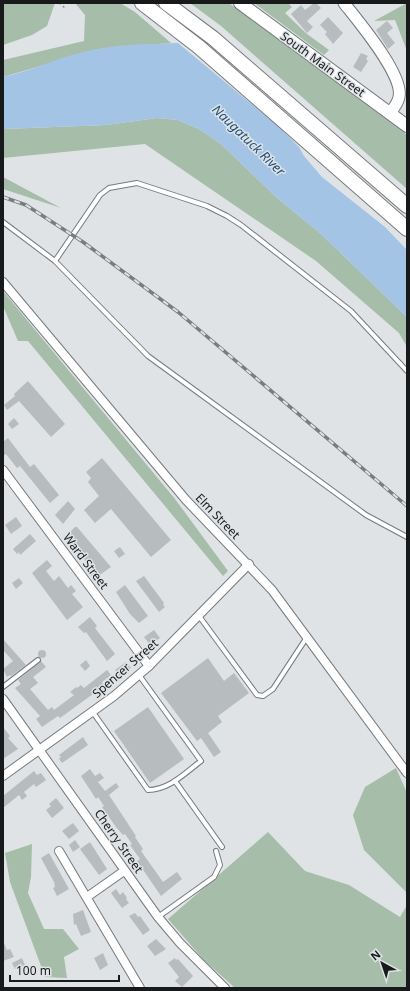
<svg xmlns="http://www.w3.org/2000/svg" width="410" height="991" font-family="'Noto Sans',sans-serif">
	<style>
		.green { fill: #a6bdaa }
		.water { fill: #a4c4e6 }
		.building { fill: #b7bcbf }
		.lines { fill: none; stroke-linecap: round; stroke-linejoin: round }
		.lane-casing { stroke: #767a7d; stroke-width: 6 }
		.street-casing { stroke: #767a7d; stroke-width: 10 }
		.secondary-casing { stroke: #767a7d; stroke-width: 13 }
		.primary-casing { stroke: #767a7d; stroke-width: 14 }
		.highway-casing { stroke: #767a7d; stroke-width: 16 }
		.path { stroke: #919496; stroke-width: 1.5; stroke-dasharray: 2 3; stroke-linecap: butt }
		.lane { stroke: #fff; stroke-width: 4 }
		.street { stroke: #fff; stroke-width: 8 }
		.secondary { stroke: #fff; stroke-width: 11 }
		.primary { stroke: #fff; stroke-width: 12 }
		.highway { stroke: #fff; stroke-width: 14 }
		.rail-casing { stroke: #7a7d7f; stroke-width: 3.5 }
		.rail { stroke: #dfe3e6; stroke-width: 2; stroke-dasharray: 6; stroke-linecap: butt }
		.labels { text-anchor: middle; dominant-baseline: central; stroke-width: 3; stroke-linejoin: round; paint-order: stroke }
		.street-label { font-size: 12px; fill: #17191a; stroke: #dfe3e6 }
		.water-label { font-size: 13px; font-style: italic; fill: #214f7b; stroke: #dfe3e6 }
	</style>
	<rect width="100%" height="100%" fill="#dfe3e6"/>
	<g class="green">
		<path d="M3,3H55L47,26L32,35L3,45Z"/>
		<path d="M75,3H120L135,12L171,43L98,49L3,77V60L84,41L85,15Z"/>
		<path d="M190,3H229L407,135V189L221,26Z"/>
		<path d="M254,3H288L292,7L285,13L307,34L329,50L324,55Z"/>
		<path d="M407,3V51L395,20L374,21Z"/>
		<path d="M157,118L178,120L199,129L221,144L276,197L320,233L407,317V347L399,333L316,261L145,144L3,158V129L106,125Z"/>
		<path d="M3,177L61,208L3,189Z"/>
		<path d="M3,291L175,499L228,571L223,576L28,341H18L3,306Z"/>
		<path d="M396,768L407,793V893L364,850L353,815L365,787Z"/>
		<path d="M268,832L305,871L349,885L400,917L407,905V988H235L204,960L168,919Z"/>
		<path d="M32,844L31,877L28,893L44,929H63L79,949L64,957L67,978L45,977L10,882L5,853Z"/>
	</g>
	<path class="water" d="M178,43L278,126L299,147L304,156L322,177L385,227L407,250V317L320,233L276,197L221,144L199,129L178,120L157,118L106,125L3,129V77C35,70 65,54 98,49C124,44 152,44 178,43Z"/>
	<g class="building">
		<path d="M314,3H316L321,8L307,21L313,27L307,33L291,14L301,5L305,10Z"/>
		<path d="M328,17L343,33L333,44L325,34L327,32L320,25Z"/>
		<path d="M387,21L393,28L387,33L395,43L388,49L376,30Z"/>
		<path d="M361,53L368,56L366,59L368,61L361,72L353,67Z"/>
		<path d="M28,381L65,424L51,437L19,401L7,410L4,405L15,396L14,394Z"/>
		<path d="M14,418L19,424L12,429L8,424Z"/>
		<path d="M8,438L30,467L34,464L59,495L50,503L20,466L17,468L6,454L3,456V442Z"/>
		<path d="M102,458L171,540L151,557L111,509L95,523L84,510L99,496L88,482L91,478L86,472Z"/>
		<path d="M68,501L75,509L63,524L55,515Z"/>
		<path d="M16,517L22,526L11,534L5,525Z"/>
		<path d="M75,527H77L111,567L94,579L89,572L91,570L83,557L65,537Z"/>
		<path d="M30,534L36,541L20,555L19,552L17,554L13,549Z"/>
		<path d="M120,547L125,554L119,558L114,551Z"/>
		<path d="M47,560L52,566L46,571L54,581L59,576L68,588L71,585L76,591L72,594L83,607L67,620L32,573Z"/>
		<path d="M144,576L164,603L163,605L165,607L159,612L136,581Z"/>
		<path d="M19,578L23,583L16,589L12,583Z"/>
		<path d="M125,585L148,616L139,623L130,614L116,592Z"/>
		<path d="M90,617L97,626L95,628L115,654L107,661L86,632L84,633L78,627Z"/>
		<path d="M154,630L160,638L150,645L144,637Z"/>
		<path d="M3,639L26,665L11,676L10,675L7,677L3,669L13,661L3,650Z"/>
		<circle cx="42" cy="654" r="4"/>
		<path d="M208,658L224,681L234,673L249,693L218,716L222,722L208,733L221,752L214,757L201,738L197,741L161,693Z"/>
		<path d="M86,660L90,666L85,671L80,665Z"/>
		<path d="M41,661L46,667L33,677L38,683L30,689L48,710L52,707L54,710L74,695L70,692L76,687L77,688L81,685L84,688L107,670L111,675L102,682L104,687L94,695L93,694L60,718L58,716L42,727L36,719L40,716L15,688L21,684L18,680Z"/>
		<path d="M126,662L131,668L119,676L115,670Z"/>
		<path d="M148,707L184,759L150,783L114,731Z"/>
		<path d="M3,727L10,736L8,738L18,749L3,759Z"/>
		<path d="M83,737L88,745L62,763L59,759L61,757L59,755Z"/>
		<path d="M90,769L95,776L100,773L104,778L98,782L105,791L116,783L119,787L109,795L136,836L135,837L143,849L141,851L163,882L177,872L182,879L161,896L137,861L140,859L130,845L132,844L125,834L123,835L116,827L102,807L104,806L98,797L96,799L81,776Z"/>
		<path d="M34,771L37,775L41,773L46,780L36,787L34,784L24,792L27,796L22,800L19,795L3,808V796Z"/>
		<path d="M56,798L64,808L52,818L46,810L51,806L49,804Z"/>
		<path d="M73,823L79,831L69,839L62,831Z"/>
		<path d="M75,840L80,847L73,852L69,845Z"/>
		<path d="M90,842L107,869L99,875L80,849Z"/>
		<path d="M49,853L69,889L57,896L53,888L55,887L54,882L41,858Z"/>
		<path d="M116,889L120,895L123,892L127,898L126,899L129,903L122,908L111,893Z"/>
		<path d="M83,910L91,932L81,936L76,924L74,925L73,914Z"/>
		<path d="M135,913L138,917L140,916L150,930L143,935L129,916Z"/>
		<path d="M156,939L166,949L155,956L147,946Z"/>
		<path d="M3,941L7,950L10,949L14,957L3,961Z"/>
		<path d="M103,953L108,965L100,970L94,958Z"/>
		<path d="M22,958L25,965L15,969L12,963Z"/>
		<path d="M175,958L176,960L178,959L193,976L182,987L175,981L179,977L168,963Z"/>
	</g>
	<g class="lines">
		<g class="lane-casing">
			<g id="lane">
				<path d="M3,222L55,261L148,356L366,515L407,537"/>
				<path d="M55,261L100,195L109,188L137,183L207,206L227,216L241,225L351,311L407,371"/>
				<path d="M199,616L257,695L263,696L273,689L307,637"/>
				<path d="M3,687L38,660"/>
				<path d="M92,711L148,790C169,790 185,773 201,761L139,675"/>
				<path d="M175,781L222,847"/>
				<path d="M158,917L214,877L220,865L216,851"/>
			</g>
		</g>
		<g class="street-casing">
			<g id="street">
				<path d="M3,282L186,500L272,590L407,773"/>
				<path d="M3,470L149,666"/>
				<path d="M3,699L158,917L180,943L225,988"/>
				<path d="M3,776L114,696L149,666L249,564"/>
				<path d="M59,851L140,988"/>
				<path d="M87,897L124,871"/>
			</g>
		</g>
		<g class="secondary-casing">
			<path id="secondary" d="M344,3C358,21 404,75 399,97C398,103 394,108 390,113"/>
		</g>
		<g class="primary-casing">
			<path id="primary" d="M240,3L407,126"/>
		</g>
		<g class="highway-casing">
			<g id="highway">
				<path d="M142,3L199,47L407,229"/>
				<path d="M166,3L213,38L407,206"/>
			</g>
		</g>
		<path class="path" d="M59,3L65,8"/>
		<use href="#lane" class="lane"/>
		<use href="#street" class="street"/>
		<use href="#secondary" class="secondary"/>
		<use href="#primary" class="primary"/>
		<use href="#highway" class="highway"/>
		<g class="rail-casing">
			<path id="rail" d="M3,197L26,205L83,242L178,312L407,506"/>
		</g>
		<use href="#rail" class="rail"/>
	</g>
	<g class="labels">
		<g class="street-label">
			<text transform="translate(323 64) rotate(36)">South Main Street</text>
			<text transform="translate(218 516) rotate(46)">Elm Street</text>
			<text transform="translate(86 561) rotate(53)">Ward Street</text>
			<text transform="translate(125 668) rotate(-41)">Spencer Street</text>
			<text transform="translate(119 841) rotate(55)">Cherry Street</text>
		</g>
		<g class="water-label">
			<text transform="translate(249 140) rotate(44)">Naugatuck River</text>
		</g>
	</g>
	<rect width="410" height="991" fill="none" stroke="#17191a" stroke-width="8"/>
	<g transform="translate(382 963) rotate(320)" stroke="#dfe3e6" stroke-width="3" paint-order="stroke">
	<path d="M0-3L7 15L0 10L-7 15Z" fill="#17191a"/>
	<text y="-6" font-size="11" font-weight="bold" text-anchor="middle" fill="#17191a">N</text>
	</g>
	<path d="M10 975v6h109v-6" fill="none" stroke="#17191a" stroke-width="2"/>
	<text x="16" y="975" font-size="12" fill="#17191a" stroke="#dfe3e6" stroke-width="3" paint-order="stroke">100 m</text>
</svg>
